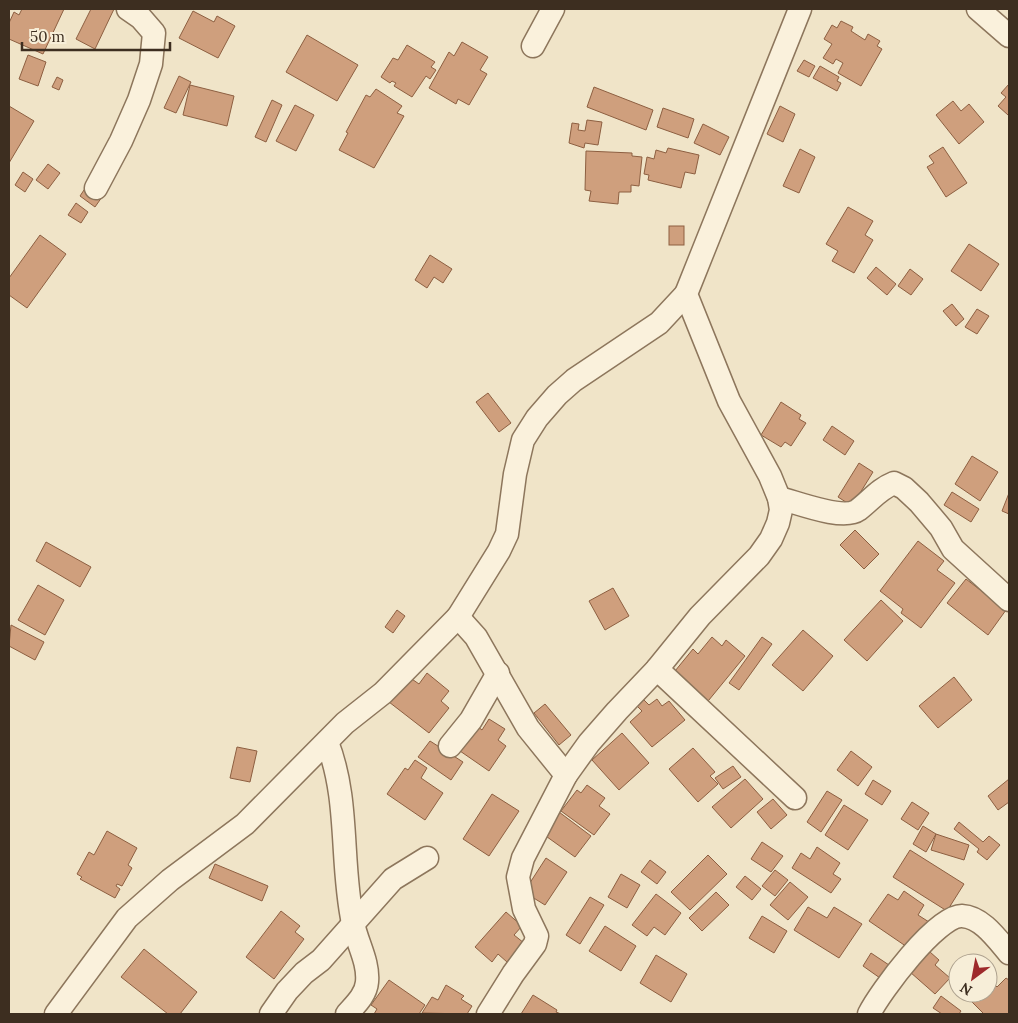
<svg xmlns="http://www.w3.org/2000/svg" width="1018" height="1023" font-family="Lora,serif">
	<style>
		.building { fill: #cf9f7d; stroke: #8d5f41 }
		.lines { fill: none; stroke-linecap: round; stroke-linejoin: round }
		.minor-casing { stroke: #8d765c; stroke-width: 25 }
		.minor { stroke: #faf1dc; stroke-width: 22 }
	</style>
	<rect width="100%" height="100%" fill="#f0e4c8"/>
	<g class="building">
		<path d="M22,9H64L43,54L9,39V23L14,12L19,15Z"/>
		<path d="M91,9H114L95,49L76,39Z"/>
		<path d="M193,11L214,22L217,16L235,26L218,58L179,38Z"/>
		<path d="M841,21L853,27L851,31L865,40L868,34L880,41L877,46L882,49L861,86L838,73L843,63L836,59L833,64L823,58L832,44L824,39L832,25L837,28Z"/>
		<path d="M307,35L358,65L337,101L286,72Z"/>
		<path d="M462,42L488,57L480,70L487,74L469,105L458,99L456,104L429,88L449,52L454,56Z"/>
		<path d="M407,45L435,62L431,67L436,70L430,79L426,76L412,97L394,86L396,83L392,81L390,83L381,77L393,58L398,60Z"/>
		<path d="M28,55L46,62L38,86L19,79Z"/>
		<path d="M804,60L815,66L809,77L797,71Z"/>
		<path d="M820,66L839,77L837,81L841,83L837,91L813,78Z"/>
		<path d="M179,76L191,82L176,113L164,108Z"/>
		<path d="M57,77L63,80L59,90L52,87Z"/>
		<path d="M1009,84V113L1008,115L998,106L1006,97L1001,93Z"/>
		<path d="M190,85L234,96L227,126L183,115Z"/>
		<path d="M594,87L653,110L646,130L587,107Z"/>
		<path d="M376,89L402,106L397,113L404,116L374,168L339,150L348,133L346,132L366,95L370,97Z"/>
		<path d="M272,100L282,105L266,142L255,137Z"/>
		<path d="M953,101L961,111L969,104L984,122L959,144L936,115Z"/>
		<path d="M295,105L314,115L296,151L276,141Z"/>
		<path d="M9,106L34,121L9,163Z"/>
		<path d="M780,106L795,114L783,142L767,134Z"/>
		<path d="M663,108L694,119L688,138L657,127Z"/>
		<path d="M587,120L602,122L598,145L585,143L584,148L569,143L572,123L579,124L578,130L585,131Z"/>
		<path d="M703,124L729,137L720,155L694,143Z"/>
		<path d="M943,147L967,183L946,197L927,167L934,163L929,156Z"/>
		<path d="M668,148L699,155L695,174L685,172L681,188L648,180L649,175L644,174L647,157L654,159L656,150L666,153Z"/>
		<path d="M800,149L815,157L799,193L783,186Z"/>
		<path d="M586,151L632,153V156L642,157L639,186L631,185V192H619L618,204L589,201L591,191L585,190Z"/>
		<path d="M48,164L60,173L48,189L36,180Z"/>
		<path d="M23,172L33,179L25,192L15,185Z"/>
		<path d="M86,187L102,197L95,207L80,196Z"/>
		<path d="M76,203L88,212L81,223L68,215Z"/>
		<path d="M848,207L873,221L865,235L873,240L854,273L832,261L838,251L826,244Z"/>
		<rect x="669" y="226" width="15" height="19"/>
		<path d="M40,235L66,254L27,308L9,295V278Z"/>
		<path d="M969,244L999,264L981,291L951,271Z"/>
		<path d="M430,255L452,269L443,283L434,277L427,288L415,280Z"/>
		<path d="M876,267L896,284L887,295L867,278Z"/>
		<path d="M910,269L923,279L911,295L898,286Z"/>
		<path d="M952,304L964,319L956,326L943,311Z"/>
		<path d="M977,309L989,316L977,334L965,327Z"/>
		<path d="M488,393L511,423L499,432L476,402Z"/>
		<path d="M781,402L801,415L799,419L806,423L791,446L785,442L781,447L761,435Z"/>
		<path d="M832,426L854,441L845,455L823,440Z"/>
		<path d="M972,456L998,472L980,501L955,484Z"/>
		<path d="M859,463L873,472L852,506L838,497Z"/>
		<path d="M952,492L979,509L971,522L944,505Z"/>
		<path d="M1009,493V514L1002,511Z"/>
		<path d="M855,530L879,554L864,569L840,545Z"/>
		<path d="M918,541L944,561L937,570L955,583L921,628L901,613L903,609L880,591Z"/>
		<path d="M46,542L91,567L80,587L36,561Z"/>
		<path d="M966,579L1006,610L988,635L947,603Z"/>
		<path d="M38,585L64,600L45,635L18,620Z"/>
		<path d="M613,588L629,616L605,630L589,601Z"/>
		<path d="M881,600L903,621L867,661L844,640Z"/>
		<path d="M397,610L405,616L393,633L385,627Z"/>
		<path d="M11,625L44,642L35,660L9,646Z"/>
		<path d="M803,630L833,656L803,691L772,665Z"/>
		<path d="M712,637L722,646L726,640L745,656L704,706L683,690L689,683L675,671L693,649L698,654Z"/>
		<path d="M762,637L772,644L739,690L729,683Z"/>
		<path d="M427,673L449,691L441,701L449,708L429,733L389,702L409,677L419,684Z"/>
		<path d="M954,677L972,700L938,728L919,706Z"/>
		<path d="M657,699L662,706L669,701L685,720L652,747L630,722L642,711L637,706L644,700L649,705Z"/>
		<path d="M545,704L571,735L559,745L534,713Z"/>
		<path d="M489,719L505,729L498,740L506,746L489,771L460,751L477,726L482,730Z"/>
		<path d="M622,733L649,763L619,790L592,760Z"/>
		<path d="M430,741L463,762L451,780L418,757Z"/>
		<path d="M237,747L257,751L250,782L230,778Z"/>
		<path d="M693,748L715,772L710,776L718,784L698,802L669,769Z"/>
		<path d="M851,751L872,767L858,786L837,770Z"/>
		<path d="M415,760L427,768L421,778L443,793L425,820L387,794L405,768L408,770Z"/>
		<path d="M733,766L741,777L723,789L715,778Z"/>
		<path d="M745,779L763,799L731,828L712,807Z"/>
		<path d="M1009,779V802L998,810L988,796Z"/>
		<path d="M873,780L891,791L882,805L865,794Z"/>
		<path d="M587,785L605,798L599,806L610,814L594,835L561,811L577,790L581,793Z"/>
		<path d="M827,791L842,800L821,832L807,822Z"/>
		<path d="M492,794L519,811L489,856L463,839Z"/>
		<path d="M773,799L787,815L771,829L757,812Z"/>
		<path d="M912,802L929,813L918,830L901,819Z"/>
		<path d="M844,805L868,820L848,850L825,835Z"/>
		<path d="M559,812L591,836L575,857L543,834Z"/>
		<path d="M959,822L983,842L989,836L1000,845L987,860L977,852L979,849L954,829Z"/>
		<path d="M923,826L936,834L926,852L913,844Z"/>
		<path d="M107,831L137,848L128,865L132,868L122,886L117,884L116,886L120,889L115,898L80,879L82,877L77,874L89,852L94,855Z"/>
		<path d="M936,834L969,845L964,860L931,850Z"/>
		<path d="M762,842L783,856L771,872L751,859Z"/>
		<path d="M817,847L840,863L833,874L841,879L831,893L792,868L801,853L810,859Z"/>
		<path d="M910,850L964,884L947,911L893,877Z"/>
		<path d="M708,855L727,874L690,910L671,892Z"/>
		<path d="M546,858L567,872L545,905L524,892Z"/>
		<path d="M650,860L666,872L657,884L641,872Z"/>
		<path d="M215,864L268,886L262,901L209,878Z"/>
		<path d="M775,870L788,880L775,896L762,886Z"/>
		<path d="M621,874L640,885L627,908L608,897Z"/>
		<path d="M745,876L761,889L752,900L736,887Z"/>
		<path d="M790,882L808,897L788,920L770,905Z"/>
		<path d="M904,891L924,905L918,915L929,922L910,949L869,921L888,894L898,900Z"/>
		<path d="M716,892L729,905L702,931L689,918Z"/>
		<path d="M656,894L681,913L665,935L654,927L647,936L632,925Z"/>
		<path d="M590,897L604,905L580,944L566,935Z"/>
		<path d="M808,907L827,918L834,907L862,924L839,958L794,930Z"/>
		<path d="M281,911L300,926L295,932L304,939L274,979L246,957Z"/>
		<path d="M506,912L522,926L514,935L524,943L507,962L498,954L492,962L475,947Z"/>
		<path d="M762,916L787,931L774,953L749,938Z"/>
		<path d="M605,926L636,946L621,971L589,951Z"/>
		<path d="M144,949L197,992L180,1014H168L121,977Z"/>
		<path d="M930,952L939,960L935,965L950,978L935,994L910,972Z"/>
		<path d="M871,953L889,965L880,978L863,966Z"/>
		<path d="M656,955L687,974L671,1002L640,983Z"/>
		<path d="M1006,978L1009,980V1014H984L971,1001L978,993H988V983L990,980L997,987Z"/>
		<path d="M389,980L425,1005L419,1014H374L377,1009L371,1005Z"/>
		<path d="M446,985L464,996L461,999L472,1006L467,1014L422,1013L432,997L438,1000Z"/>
		<path d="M533,995L557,1010L556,1012L561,1014H521Z"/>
		<path d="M941,996L961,1011L959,1014H942L933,1008Z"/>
	</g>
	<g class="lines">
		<g class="minor-casing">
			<g id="minor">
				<path d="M978,9L1009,36"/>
				<path d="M533,46L553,9"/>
				<path d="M96,188L121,141L139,100L151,64L154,33L141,18L128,9"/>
				<path d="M779,498C796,502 843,521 858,510C871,500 879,489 894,483L904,488L919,502L941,528L953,549L1009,600"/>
				<path d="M458,617L476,637L528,728L566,775"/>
				<path d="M657,669L795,798"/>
				<path d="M327,742C350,800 340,863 353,923C357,943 369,962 367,982C366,995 355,1005 347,1014"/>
				<path d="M450,746L471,720L498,673"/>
				<path d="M56,1014L127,918L170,880L245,824L345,723L383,693L458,617L499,551L507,534L515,474L523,440L537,418L557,395L574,380L659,323L686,294"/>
				<path d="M271,1014L287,991L304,973L321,960L393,879L427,858"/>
				<path d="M488,1014L513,974L535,944L537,936L524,909L518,877L523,858L566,775L589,743L617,711L657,669L700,616L759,556L771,539L778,523L781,510L779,498L770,476L729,401L686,294L800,9"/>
				<path d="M869,1014C880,992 937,915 962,916C982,917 997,939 1009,953"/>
			</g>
		</g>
		<use href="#minor" class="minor"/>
	</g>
	<rect width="1018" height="1023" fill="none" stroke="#3d2e20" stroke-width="20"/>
	<g transform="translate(973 978) rotate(212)"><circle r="24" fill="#f7eed8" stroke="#ada18e"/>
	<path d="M0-4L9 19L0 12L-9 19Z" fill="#9e2a2b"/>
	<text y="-8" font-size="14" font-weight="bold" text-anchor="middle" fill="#3d2e20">N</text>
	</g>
	<path d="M22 42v8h148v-8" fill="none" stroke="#3d2e20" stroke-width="2.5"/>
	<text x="30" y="42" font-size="15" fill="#3d2e20" stroke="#f7eed8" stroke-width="4" paint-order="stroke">50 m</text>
</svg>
